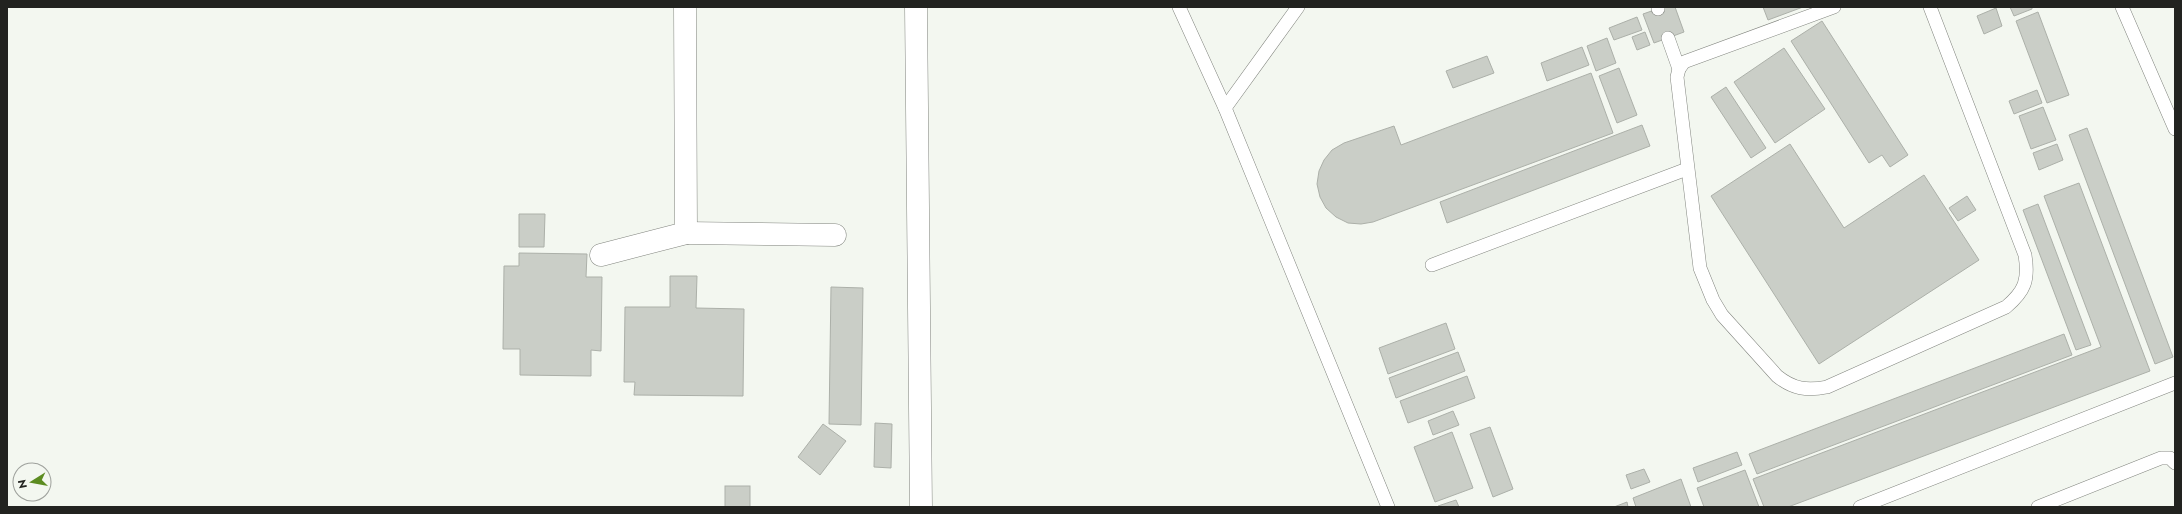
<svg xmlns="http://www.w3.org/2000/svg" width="2182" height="514" font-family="Jost,sans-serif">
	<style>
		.building { fill: #cacec7; stroke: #acb0a9 }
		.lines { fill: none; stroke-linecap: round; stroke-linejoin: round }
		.service-casing { stroke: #82857f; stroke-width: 14 }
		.minor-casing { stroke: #82857f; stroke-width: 23 }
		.service { stroke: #fff; stroke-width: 13 }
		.minor { stroke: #fff; stroke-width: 22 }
	</style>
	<rect width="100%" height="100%" fill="#f3f7f0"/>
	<g class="building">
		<path d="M1663,7H1675L1684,32L1654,43L1643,14Z"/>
		<path d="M1763,7H1803L1768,20Z"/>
		<path d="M2010,7H2032V9L2014,16Z"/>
		<path d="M1996,8L2002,26L1984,34L1977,16Z"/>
		<path d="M2038,12L2069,95L2047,103L2016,21Z"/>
		<path d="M1637,17L1642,30L1614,40L1609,28Z"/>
		<path d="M1822,21L1908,155L1890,167L1882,155L1869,163L1791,41Z"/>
		<path d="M1645,32L1650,45L1637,50L1632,37Z"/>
		<path d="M1607,38L1616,63L1596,71L1587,46Z"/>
		<path d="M1582,47L1589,65L1547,81L1541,63Z"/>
		<path d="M1784,48L1825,109L1775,143L1734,82Z"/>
		<path d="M1487,56L1494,73L1453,88L1446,71Z"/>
		<path d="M1619,68L1637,115L1617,123L1599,76Z"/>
		<path d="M1591,73L1613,133L1373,222L1361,224L1348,223L1336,217L1326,208L1320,197L1317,184L1319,171L1324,160L1332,150L1344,143L1394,126L1401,145Z"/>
		<path d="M1726,87L1766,148L1751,158L1711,97Z"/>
		<path d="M2037,90L2042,103L2014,114L2009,101Z"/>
		<path d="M2043,107L2056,140L2031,149L2019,116Z"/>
		<path d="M1642,125L1650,146L1447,223L1440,202Z"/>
		<path d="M2087,128L2173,357L2155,364L2069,135Z"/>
		<path d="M1790,144L1844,228L1924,175L1979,260L1819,364L1711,196Z"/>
		<path d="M2057,144L2063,160L2039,170L2033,153Z"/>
		<path d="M2079,183L2150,371L1788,507H1764L1753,479L2101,347L2044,196Z"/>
		<path d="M1967,196L1976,210L1958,221L1949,208Z"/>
		<path d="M2038,204L2091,345L2076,350L2023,210Z"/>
		<path d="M519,214H545L544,247H519Z"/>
		<path d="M519,253L587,254L586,277H602L601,351L591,350V376L520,375V349H503L504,266H519Z"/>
		<path d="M670,276H697L696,308L744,309L743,396L634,395L635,382H624L625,307H670Z"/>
		<path d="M831,287L863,288L861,425L829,424Z"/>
		<path d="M1446,323L1455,349L1388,374L1379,348Z"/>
		<path d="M2064,334L2072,355L1757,474L1749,454Z"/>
		<path d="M1458,352L1465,371L1396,398L1389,378Z"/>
		<path d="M1467,376L1475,398L1408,423L1400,401Z"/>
		<path d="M1453,411L1459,425L1433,435L1428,421Z"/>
		<path d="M875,423L892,424L891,468L874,467Z"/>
		<path d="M823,424L846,441L820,475L798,457Z"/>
		<path d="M1490,427L1513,489L1493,497L1470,434Z"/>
		<path d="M1452,432L1473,488L1435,502L1414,447Z"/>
		<path d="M1737,452L1742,465L1698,482L1693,468Z"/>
		<path d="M1644,469L1650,482L1631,489L1626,475Z"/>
		<path d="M1745,470L1759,507H1704L1697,488Z"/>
		<path d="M1681,479L1691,507H1636L1633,498Z"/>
		<rect x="725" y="486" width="25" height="21"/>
		<path d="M1456,500L1459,507H1438V506Z"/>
		<path d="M1627,502L1628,507H1614Z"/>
	</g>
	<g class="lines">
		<g class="service-casing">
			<g id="service">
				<path d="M1179,7L1225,108L1388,507"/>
				<path d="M1658,7V9"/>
				<path d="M1834,7L1684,62L1679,69L1677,77L1700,268L1713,300L1722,315L1777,376C1793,389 1807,391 1827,387L2006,307C2025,291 2029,280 2025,255L1930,7"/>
				<path d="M2122,7L2175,129"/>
				<path d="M1668,38L1679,69"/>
				<path d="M1225,108L1298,7"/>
				<path d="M1432,265L1687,169"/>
				<path d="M1860,507L2175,383"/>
				<path d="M2038,507L2161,458H2170L2175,463"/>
			</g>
		</g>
		<g class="minor-casing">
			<g id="minor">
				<path d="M916,7L921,507"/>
				<path d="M686,233L835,235"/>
				<path d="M601,255L686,233L685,7"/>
			</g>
		</g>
		<use href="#service" class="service"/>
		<use href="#minor" class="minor"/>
	</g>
	<rect width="2182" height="514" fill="none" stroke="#222320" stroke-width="16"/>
	<g transform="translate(32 482) rotate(259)"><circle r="19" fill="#f3f7f0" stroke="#9fa29d"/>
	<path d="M0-3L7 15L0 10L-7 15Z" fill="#5c8c21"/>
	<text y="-6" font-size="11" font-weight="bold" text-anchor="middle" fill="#222320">N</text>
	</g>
</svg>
